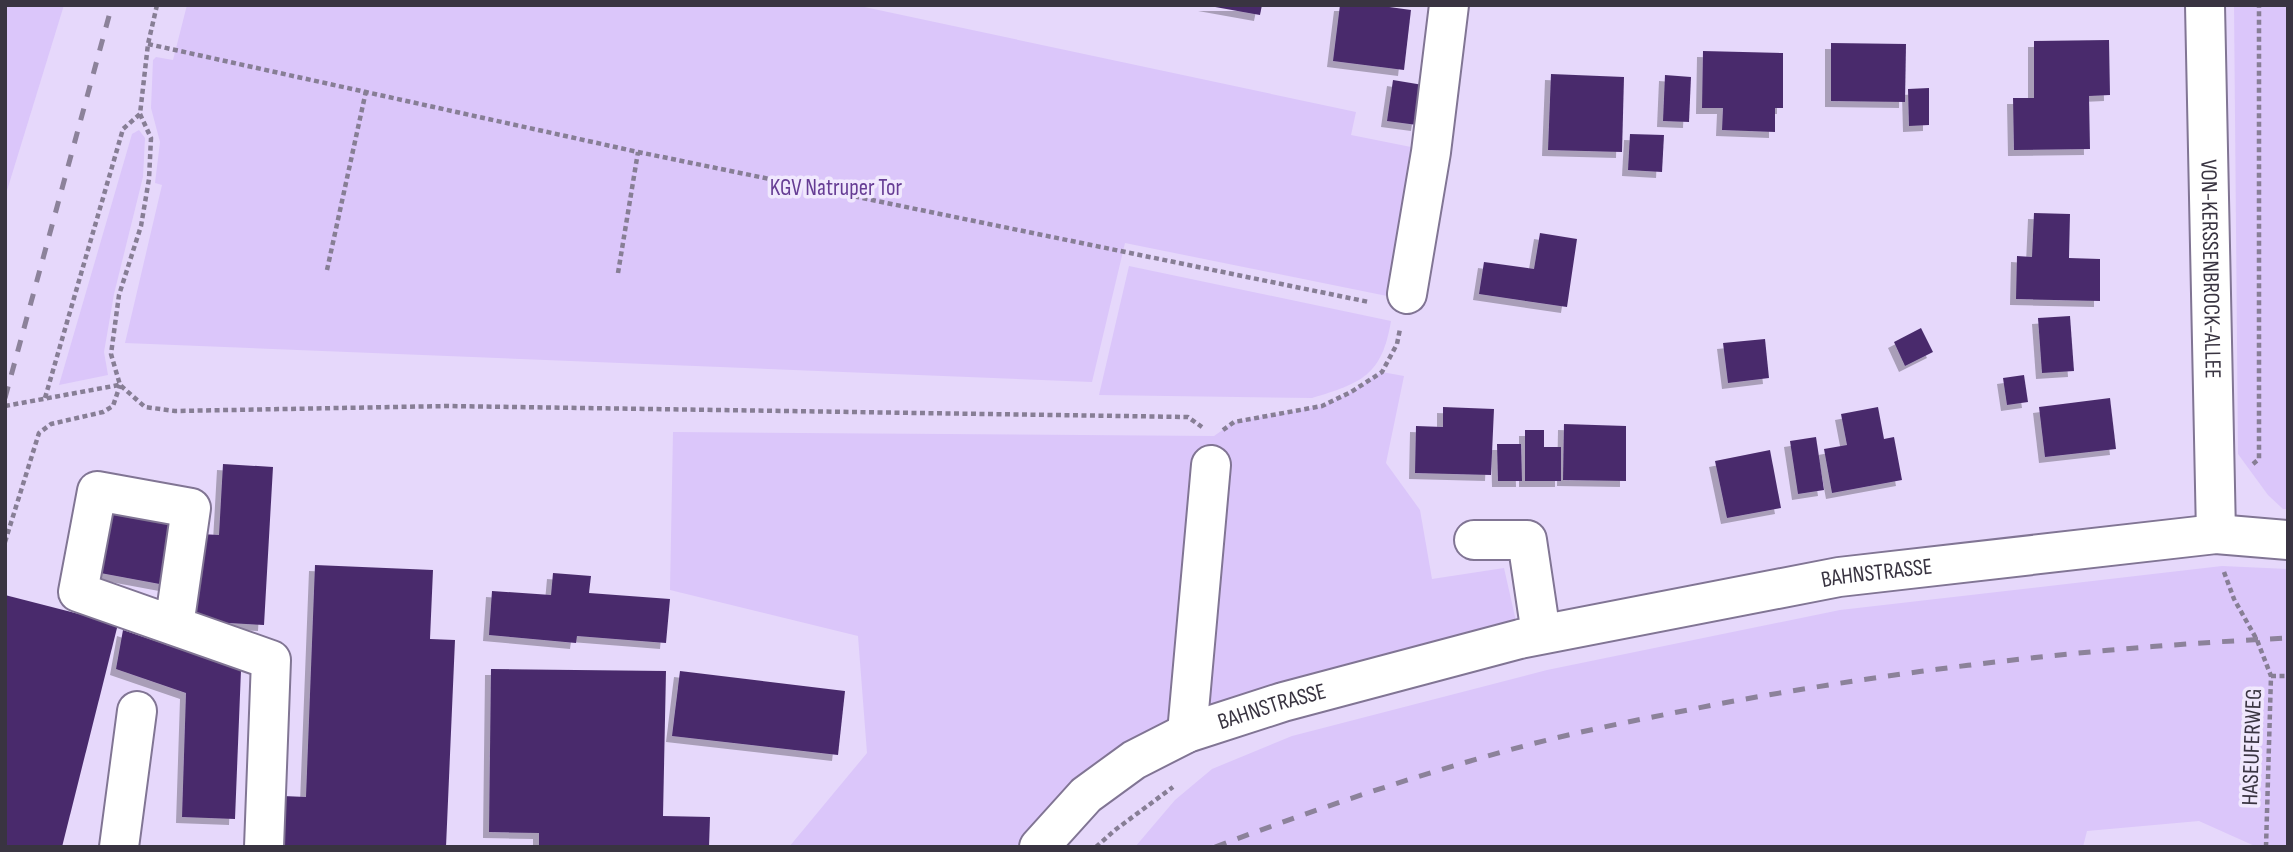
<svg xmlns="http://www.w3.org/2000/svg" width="2293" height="852" font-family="'Sofia Sans Condensed',sans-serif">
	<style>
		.green { fill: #dbc6fa }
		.building { fill: #4a2c6c; filter: url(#shadow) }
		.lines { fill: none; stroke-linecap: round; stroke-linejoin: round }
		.minor-casing { stroke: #817594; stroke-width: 42 }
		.path { stroke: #877e95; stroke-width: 4.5; stroke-dasharray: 5 3.5; stroke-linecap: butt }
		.minor { stroke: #fff; stroke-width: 38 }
		.rail { stroke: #8c829a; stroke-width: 5; stroke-dasharray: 12 12; stroke-linecap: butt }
		.labels { text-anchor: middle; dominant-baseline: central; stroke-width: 7; stroke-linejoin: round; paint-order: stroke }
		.park-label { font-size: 23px; fill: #663d94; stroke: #f0e8fd }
		.street-label { font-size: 23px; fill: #393441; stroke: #f0e8fd }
	</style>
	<defs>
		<filter id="shadow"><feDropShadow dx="-6" dy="6" stdDeviation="0" flood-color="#0004"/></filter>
	</defs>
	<rect width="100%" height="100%" fill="#e6d8fb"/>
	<g class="green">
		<path d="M5,5H64L5,197Z"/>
		<path d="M187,5H855L1356,112L1351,135L1416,148L1387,296L1125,243L1092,382L125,343L162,185L155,183L160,142L151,108L153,60L156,57L173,60Z"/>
		<path d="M2234,5H2288V509H2283L2268,495L2238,454Z"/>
		<path d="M139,130L145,138L143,177L114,294L104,352L108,375L59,385L132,134Z"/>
		<path d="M1129,266L1391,321C1382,375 1362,383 1312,398L1099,395Z"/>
		<path d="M1382,372L1404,376L1386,463L1420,510L1432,579L1504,568L1520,639L1187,733L1039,847H789L867,753L858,636L670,590L673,432L1214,436L1234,422L1322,406L1351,392Z"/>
		<path d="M2222,566L2288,569V847H2257L2199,821L2087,831L2083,847H1135L1175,800L1212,769L1292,736L1547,670L1840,610Z"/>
	</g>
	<g class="building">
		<path d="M1204,5H1262L1260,15Z"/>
		<path d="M1340,5H1375L1411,10L1404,70L1333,61Z"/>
		<path d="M2109,40L2110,95L2089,96L2090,149L2014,150L2013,98H2034V41Z"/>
		<path d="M1831,43L1906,44L1905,102L1831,101Z"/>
		<path d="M1703,51L1783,53V108H1775V132L1722,130L1723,108H1702Z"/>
		<path d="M1551,74L1624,77L1622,152L1548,150Z"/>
		<path d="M1665,75L1691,77L1689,122L1663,121Z"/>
		<path d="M1393,80L1423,85L1417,125L1387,121Z"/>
		<path d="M1929,88V125L1909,126L1908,89Z"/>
		<path d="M1630,134L1664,135L1662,172L1628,170Z"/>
		<path d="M2034,213L2070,214L2069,258L2100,259V301L2016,299L2017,256L2032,257Z"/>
		<path d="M1540,233L1577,239L1567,307L1479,294L1484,262L1534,269Z"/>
		<path d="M2070,316L2074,371L2042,373L2038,318Z"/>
		<path d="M1921,328L1933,352L1905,366L1894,342Z"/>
		<path d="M1765,339L1769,378L1728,383L1723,343Z"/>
		<path d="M2024,375L2028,402L2007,405L2003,378Z"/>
		<path d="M2110,398L2116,449L2045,457L2039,407Z"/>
		<path d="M1443,407L1494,409L1491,475L1415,473L1416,426L1443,427Z"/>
		<path d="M1878,407L1884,439L1894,437L1902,480L1832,493L1824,449L1847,445L1841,414Z"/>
		<path d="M1564,424L1626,426V481L1563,480Z"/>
		<path d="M1525,430H1544V447H1561V481H1525Z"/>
		<path d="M1816,437L1824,490L1798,494L1790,441Z"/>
		<path d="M1497,444H1521L1522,481H1498Z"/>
		<path d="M1770,450L1781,508L1727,518L1715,461Z"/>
		<path d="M223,464L273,467L264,625L195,621L200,534L219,535Z"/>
		<path d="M107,506L177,519L165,585L95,572Z"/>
		<path d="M315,565L433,570L430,639L455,640L446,847H280L283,796L306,797Z"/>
		<path d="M553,573L591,576L589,593L670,599L666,643L577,636L576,643L489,635L492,591L551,595Z"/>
		<path d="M5,595L118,624L62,847H5Z"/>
		<path d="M123,630L241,670L235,819L182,817L186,693L116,669Z"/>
		<path d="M491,669L666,671L663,816L710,817L709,847H539V833L489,832Z"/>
		<path d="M680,671L845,691L838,755L672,736Z"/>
	</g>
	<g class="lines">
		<g class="minor-casing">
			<g id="minor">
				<path id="s1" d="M2205,5L2216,534"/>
				<path d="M1407,294L1431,152L1449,5"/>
				<path d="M1474,540H1527L1541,634"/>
				<path d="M174,626L191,508L97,491L78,592L271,660L264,847"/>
				<path d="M1187,733L1211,465"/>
				<path d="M119,847L137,711"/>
				<path id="s2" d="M1039,847L1086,795L1134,760L1187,733L1283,702L1520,639L1839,577L2216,534L2288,540"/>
			</g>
		</g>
		<g class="path">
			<path d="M157,5L148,44L140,114L151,138L149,179L141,226L119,295L111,354L120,385L145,407L175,411L449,406L1188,417L1202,427"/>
			<path d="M148,44L638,152L1369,302"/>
			<path d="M327,270L366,91"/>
			<path d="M618,273L638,152"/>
			<path d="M45,398L123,129L140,114"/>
			<path d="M5,406L119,385"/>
			<path d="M1223,430L1234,422L1322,406L1351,392L1382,372L1397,344L1400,329"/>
			<path d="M2253,464L2259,459V5"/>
			<path d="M5,542L39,433L51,424L103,412L113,406L120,385"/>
			<path d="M2224,572L2234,599L2257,640L2271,676L2266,847"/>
			<path d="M2271,676H2288"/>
			<path d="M1096,847L1115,830L1173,787"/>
		</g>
		<use href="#minor" class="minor"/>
		<g class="rail">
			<path d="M5,398L112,5"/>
			<path d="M1215,847C1316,809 1419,774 1524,746C1588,729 1653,717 1718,704C1906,669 2097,647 2288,638"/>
		</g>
	</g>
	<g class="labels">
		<g class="park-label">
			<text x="836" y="188">KGV Natruper Tor</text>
		</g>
		<g class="street-label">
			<text stroke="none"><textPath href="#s1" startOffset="264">VON-KERSSENBROCK-ALLEE</textPath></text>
			<text stroke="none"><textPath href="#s2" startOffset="898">BAHNSTRASSE</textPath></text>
			<text stroke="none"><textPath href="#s2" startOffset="278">BAHNSTRASSE</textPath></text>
			<text transform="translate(2252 747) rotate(-88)">HASEUFERWEG</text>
		</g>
	</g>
	<rect width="2293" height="852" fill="none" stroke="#393441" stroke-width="14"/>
</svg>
